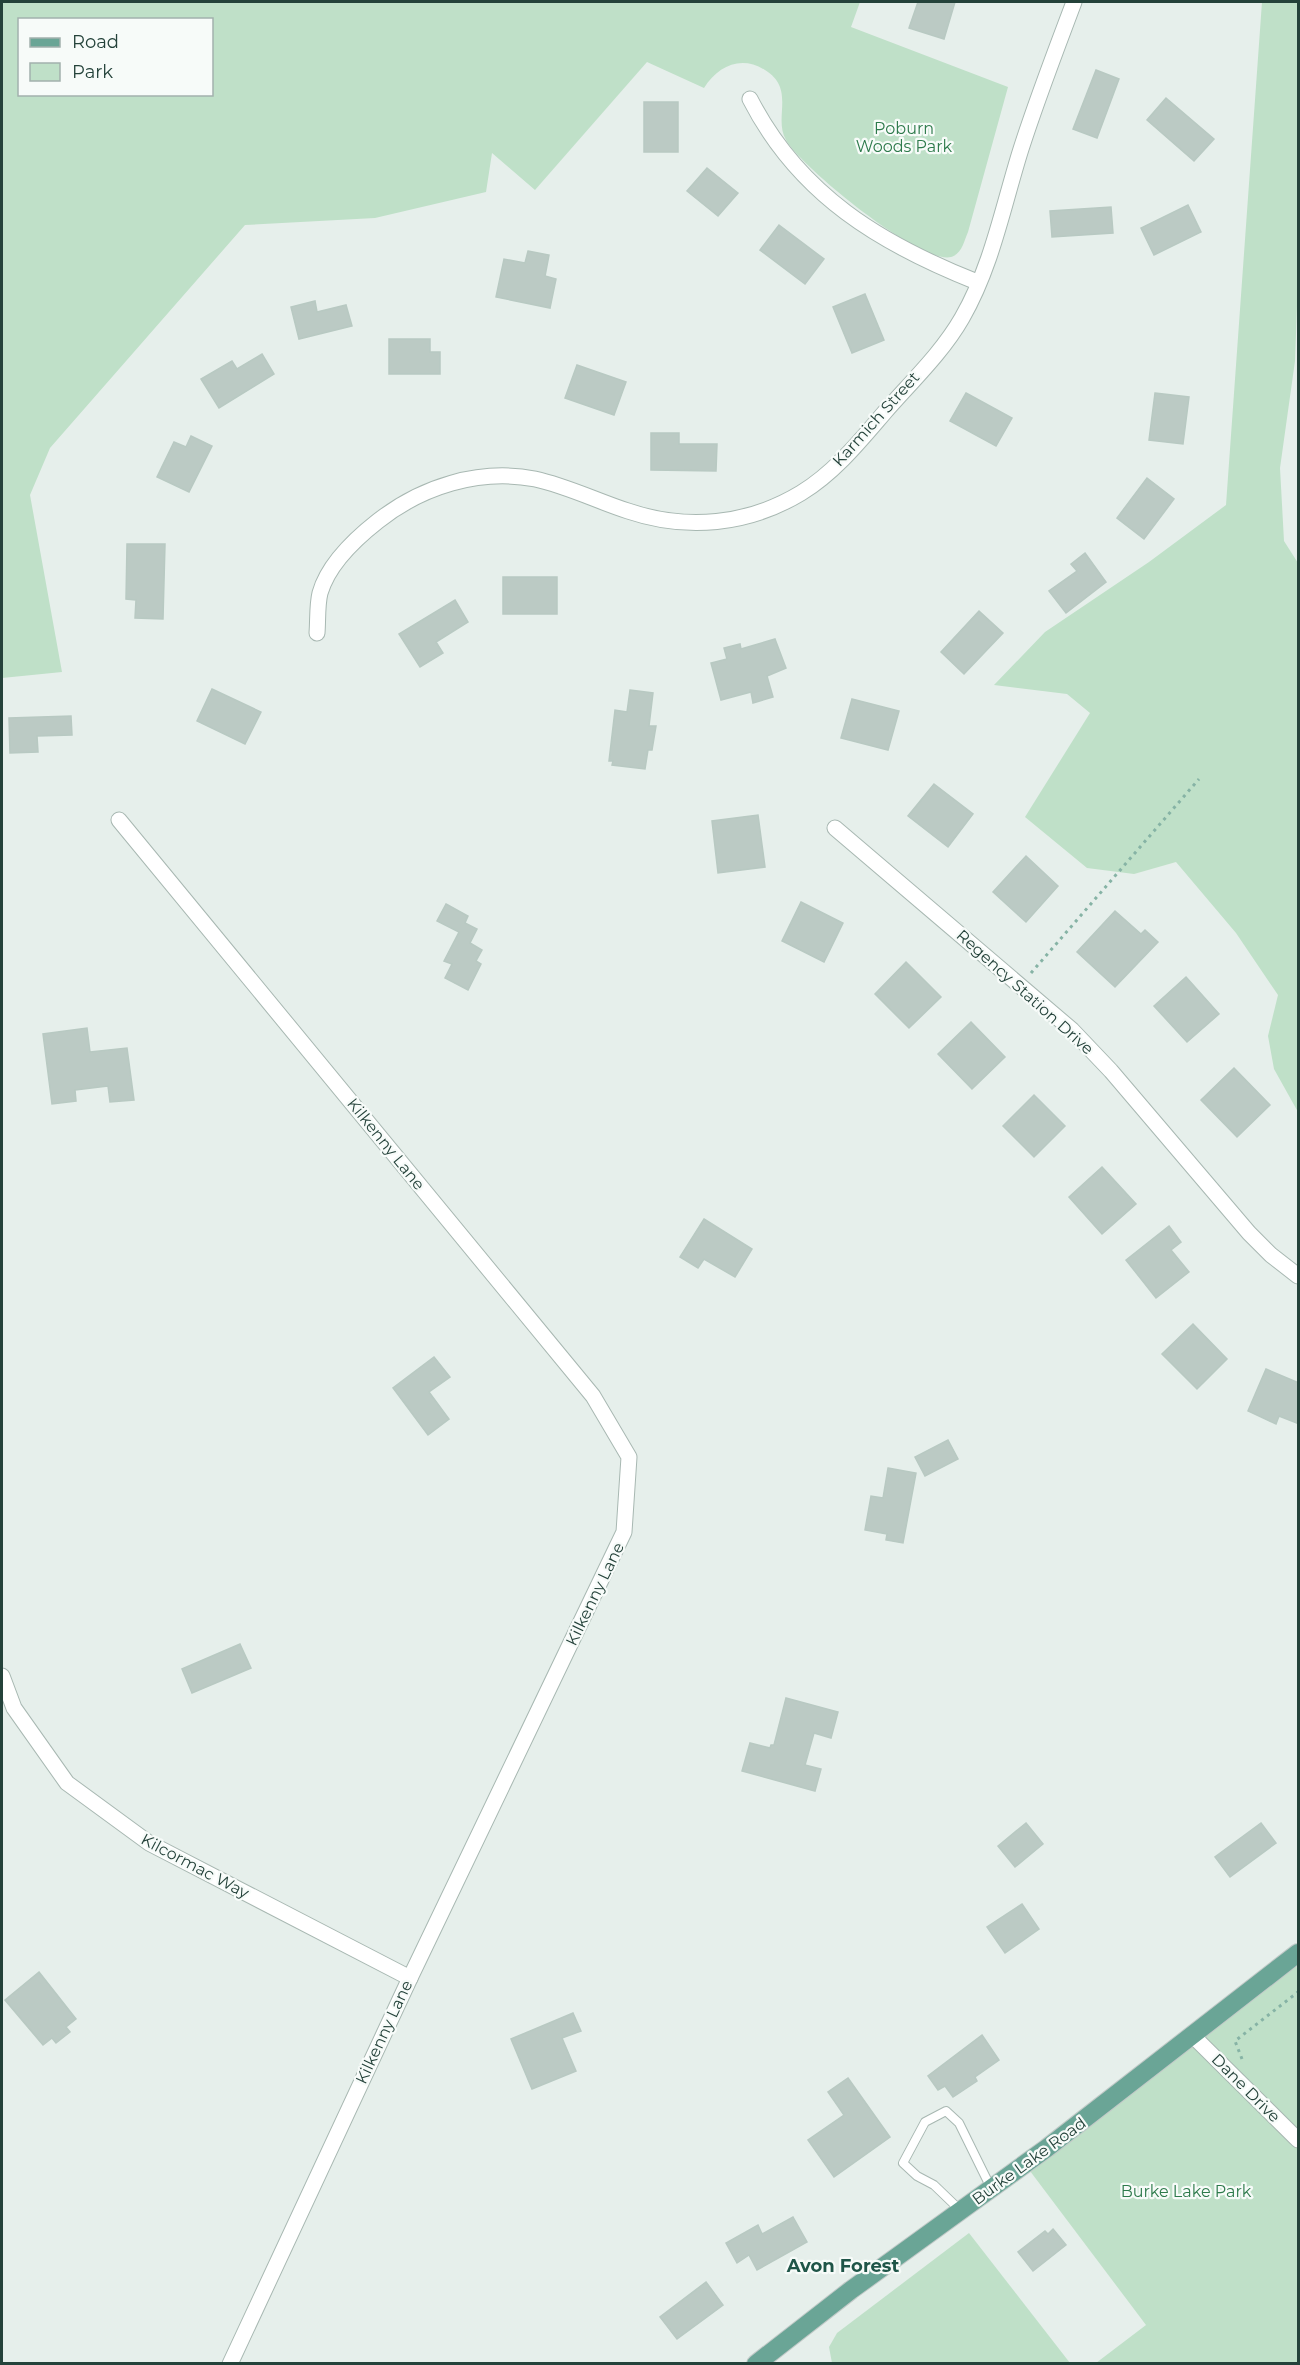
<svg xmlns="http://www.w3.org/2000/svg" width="1300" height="2365" font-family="Montserrat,sans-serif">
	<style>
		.green { fill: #bfe0c8; fill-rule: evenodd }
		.building { fill: #bbcac4; stroke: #b8c9c2; stroke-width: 1.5 }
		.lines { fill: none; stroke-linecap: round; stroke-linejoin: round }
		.lane-casing { stroke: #a8b8b2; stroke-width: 10 }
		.street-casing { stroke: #a8b8b2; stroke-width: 17 }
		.primary-casing { stroke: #c2cac8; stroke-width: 20 }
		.path { stroke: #86b3a5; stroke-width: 3; stroke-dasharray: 3 4.5; stroke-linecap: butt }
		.lane { stroke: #fff; stroke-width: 8 }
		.street { stroke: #fff; stroke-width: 15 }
		.primary { stroke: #6aa596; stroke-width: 18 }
		.labels { text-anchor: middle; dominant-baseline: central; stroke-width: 4.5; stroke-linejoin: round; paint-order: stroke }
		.park-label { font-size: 16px; fill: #2d7a4b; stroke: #f7fbf9 }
		.street-label { font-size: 16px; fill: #24423a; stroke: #f7fbf9 }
		.neighbourhood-label { font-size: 18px; font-weight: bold; fill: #1f5548; stroke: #f7fbf9 }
	</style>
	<rect width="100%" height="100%" fill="#e6efeb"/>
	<g class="green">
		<path d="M2,2H860L851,27L1008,87L968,232C964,241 962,254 951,257C921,265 801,167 786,140C773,118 796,89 765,70C741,55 718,66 704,88L647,62L535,190L492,153L486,192L375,218L245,225L50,448L30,495L62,672L2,678ZM20,20H212V94H20Z"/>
		<path d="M1262,2H1298V279L1295,361L1280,468L1284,541L1298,563V1112L1274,1069L1268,1036L1278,995L1236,933L1176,862L1134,874L1087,868L1025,817L1090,713L1067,694L994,685L1045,632L1149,562L1226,505Z"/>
		<path d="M1293,1962L1298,1969V2363H1096L1146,2325L1030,2171Z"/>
		<path d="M969,2233L1070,2363H832L829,2347L837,2333Z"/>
	</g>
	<g class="building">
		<path d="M918,2H955L944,39L909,28Z"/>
		<path d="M1096,70L1119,79L1097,138L1073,129Z"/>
		<path d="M1166,98L1214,139L1194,161L1147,120Z"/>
		<rect x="644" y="102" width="34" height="50"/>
		<path d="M707,168L738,193L718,216L687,191Z"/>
		<path d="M1188,205L1201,232L1154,255L1141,228Z"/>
		<path d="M1111,207L1113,233L1052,237L1050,211Z"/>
		<path d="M779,225L824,259L805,284L760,250Z"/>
		<path d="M528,251L549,255L545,276L556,279L550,308L496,297L504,259L525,263Z"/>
		<path d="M865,294L884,340L852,353L833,307Z"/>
		<path d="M315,301L317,312L346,305L352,326L299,339L291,307Z"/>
		<path d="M389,339H430V352H440V374H389Z"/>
		<path d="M262,354L274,374L219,408L201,379L232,361L237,369Z"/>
		<path d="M577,365L626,382L614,415L565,398Z"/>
		<path d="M966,393L1012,418L996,446L950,421Z"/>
		<path d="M1155,393L1189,397L1183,444L1149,440Z"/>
		<path d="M651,433H679V444H717L716,471L651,470Z"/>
		<path d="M191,436L212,446L189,492L157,477L174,442L186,447Z"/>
		<path d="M1147,478L1174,499L1144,539L1117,518Z"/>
		<path d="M127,544H165L163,619L135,618L136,600L126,599Z"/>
		<path d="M1085,553L1106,582L1066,613L1049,591L1077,571L1071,564Z"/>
		<rect x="503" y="577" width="54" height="37"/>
		<path d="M455,600L468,622L436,642L443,653L420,667L399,634Z"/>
		<path d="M979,611L1003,633L964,674L941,652Z"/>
		<path d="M775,639L786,668L767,676L773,697L753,703L751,692L721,700L711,663L727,659L724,648L740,644L741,649Z"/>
		<path d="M212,689L261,712L245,744L197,721Z"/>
		<path d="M630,690L653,693L649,726H656L652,750H648L645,769L612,765L613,761H609L615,710L627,712Z"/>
		<path d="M852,699L899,711L888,750L841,738Z"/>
		<path d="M71,716L72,735L37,736L38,752L10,753L9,718Z"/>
		<path d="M934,784L973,814L948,847L908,816Z"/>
		<path d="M758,815L765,867L718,873L712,821Z"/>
		<path d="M1026,856L1058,886L1026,922L993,892Z"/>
		<path d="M801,902L843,923L824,962L782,941Z"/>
		<path d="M446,904L468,916L465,923L477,929L470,943L482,950L476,961L481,964L468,990L445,978L452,964L444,961L459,932L437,921Z"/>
		<path d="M1115,911L1141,934L1145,930L1158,942L1115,987L1077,952Z"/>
		<path d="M906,962L941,997L909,1028L875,994Z"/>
		<path d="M1186,977L1219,1014L1187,1042L1154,1006Z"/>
		<path d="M971,1022L1005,1057L972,1089L938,1054Z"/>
		<path d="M87,1028L90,1052L127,1048L134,1100L110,1102L108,1086L75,1090L76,1101L52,1104L43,1034Z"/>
		<path d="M1234,1068L1270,1105L1237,1137L1201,1100Z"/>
		<path d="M1034,1095L1065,1126L1034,1157L1003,1126Z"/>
		<path d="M1102,1167L1136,1204L1102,1234L1069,1197Z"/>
		<path d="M704,1219L752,1249L735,1277L704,1259L698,1268L680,1257Z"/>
		<path d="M1169,1226L1181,1242L1171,1250L1189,1272L1156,1298L1126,1260Z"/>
		<path d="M1193,1324L1227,1359L1197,1389L1162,1354Z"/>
		<path d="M434,1357L450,1377L429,1392L449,1419L428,1435L393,1388Z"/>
		<path d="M1266,1369L1299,1383V1424L1279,1416L1276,1424L1248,1411Z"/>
		<path d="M948,1440L958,1459L925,1476L915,1457Z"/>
		<path d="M888,1468L916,1473L903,1543L886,1540L887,1534L865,1530L871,1496L883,1498Z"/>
		<path d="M240,1644L251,1668L192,1693L182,1669Z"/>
		<path d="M786,1698L838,1712L831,1738L814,1733L805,1765L821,1769L815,1791L742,1771L750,1743L770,1748L771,1745H774Z"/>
		<path d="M1026,1823L1043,1844L1015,1867L998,1846Z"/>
		<path d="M1261,1823L1276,1843L1230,1877L1215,1857Z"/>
		<path d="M1022,1904L1039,1929L1005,1953L987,1927Z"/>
		<path d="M39,1972L76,2019L66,2027L70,2032L56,2043L52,2038L43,2045L5,2000Z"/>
		<path d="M573,2013L581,2031L562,2038L576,2071L532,2089L511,2039Z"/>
		<path d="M982,2035L999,2060L975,2077L977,2081L953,2097L945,2086L938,2090L928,2076Z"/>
		<path d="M848,2078L890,2137L834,2177L808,2140L844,2115L828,2092Z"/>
		<path d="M793,2217L807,2242L757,2270L749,2255L737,2263L726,2243L758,2225L762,2234Z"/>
		<path d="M1053,2229L1066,2245L1033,2271L1018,2252L1045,2231L1048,2234Z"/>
		<path d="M706,2282L723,2305L677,2339L660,2317Z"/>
	</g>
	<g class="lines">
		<g class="lane-casing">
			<path id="lane" d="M960,2210L934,2185L917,2176L903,2163L925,2122L946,2111L959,2123L991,2188"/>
		</g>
		<g class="street-casing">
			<g id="street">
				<path d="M750,99C799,195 881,244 977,282"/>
				<path d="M317,633C318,621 317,605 320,593C328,565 355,539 378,521C421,487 479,468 535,479C567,486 597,501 628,511C687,531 748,525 801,493C834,473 860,441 884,413C910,383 942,353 962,318C992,266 1003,206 1021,149C1037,99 1056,50 1074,2"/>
				<path d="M119,820L593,1396L629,1457L624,1532L410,1978L230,2364"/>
				<path d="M835,828L1072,1030L1111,1071L1249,1233L1271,1255L1298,1276"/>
				<path d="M2,1676L14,1708L67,1783L149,1843L410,1978"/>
				<path d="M1194,2037L1298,2140"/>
			</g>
		</g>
		<g class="primary-casing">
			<path id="primary" d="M756,2364L851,2290L1047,2148L1298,1953"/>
		</g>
		<g class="path">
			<path d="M1031,973L1199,779"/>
			<path d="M1242,2059L1235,2041L1298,1992"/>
		</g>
		<use href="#lane" class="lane"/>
		<use href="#street" class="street"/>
		<use href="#primary" class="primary"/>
	</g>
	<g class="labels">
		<g class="park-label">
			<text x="904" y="128">Poburn<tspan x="904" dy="18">Woods Park</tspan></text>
			<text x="1186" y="2191">Burke Lake Park</text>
		</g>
		<g class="street-label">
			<text transform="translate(876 419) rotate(-48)">Karmich Street</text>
			<text transform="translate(1025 992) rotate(42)">Regency Station Drive</text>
			<text transform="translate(386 1144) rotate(51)">Kilkenny Lane</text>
			<text transform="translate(595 1594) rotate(-64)">Kilkenny Lane</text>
			<text transform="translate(195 1866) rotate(28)">Kilcormac Way</text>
			<text transform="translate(384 2032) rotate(-65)">Kilkenny Lane</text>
			<text transform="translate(1246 2088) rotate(45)">Dane Drive</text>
			<text transform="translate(1029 2161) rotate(-36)">Burke Lake Road</text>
		</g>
		<g class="neighbourhood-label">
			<text x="843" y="2266">Avon Forest</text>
		</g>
	</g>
	<rect width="1300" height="2365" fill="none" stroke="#24423a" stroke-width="6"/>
	<rect x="18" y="18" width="195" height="78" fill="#f7fbf9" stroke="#a3b1ad" stroke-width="1.5"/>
	<rect x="30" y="38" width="30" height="9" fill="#6aa596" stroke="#a3b1ad" stroke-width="1.5"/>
	<text x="72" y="48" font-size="18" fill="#24423a">Road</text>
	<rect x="30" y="63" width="30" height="18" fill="#bfe0c8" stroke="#a3b1ad" stroke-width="1.5"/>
	<text x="72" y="78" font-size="18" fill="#24423a">Park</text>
</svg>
